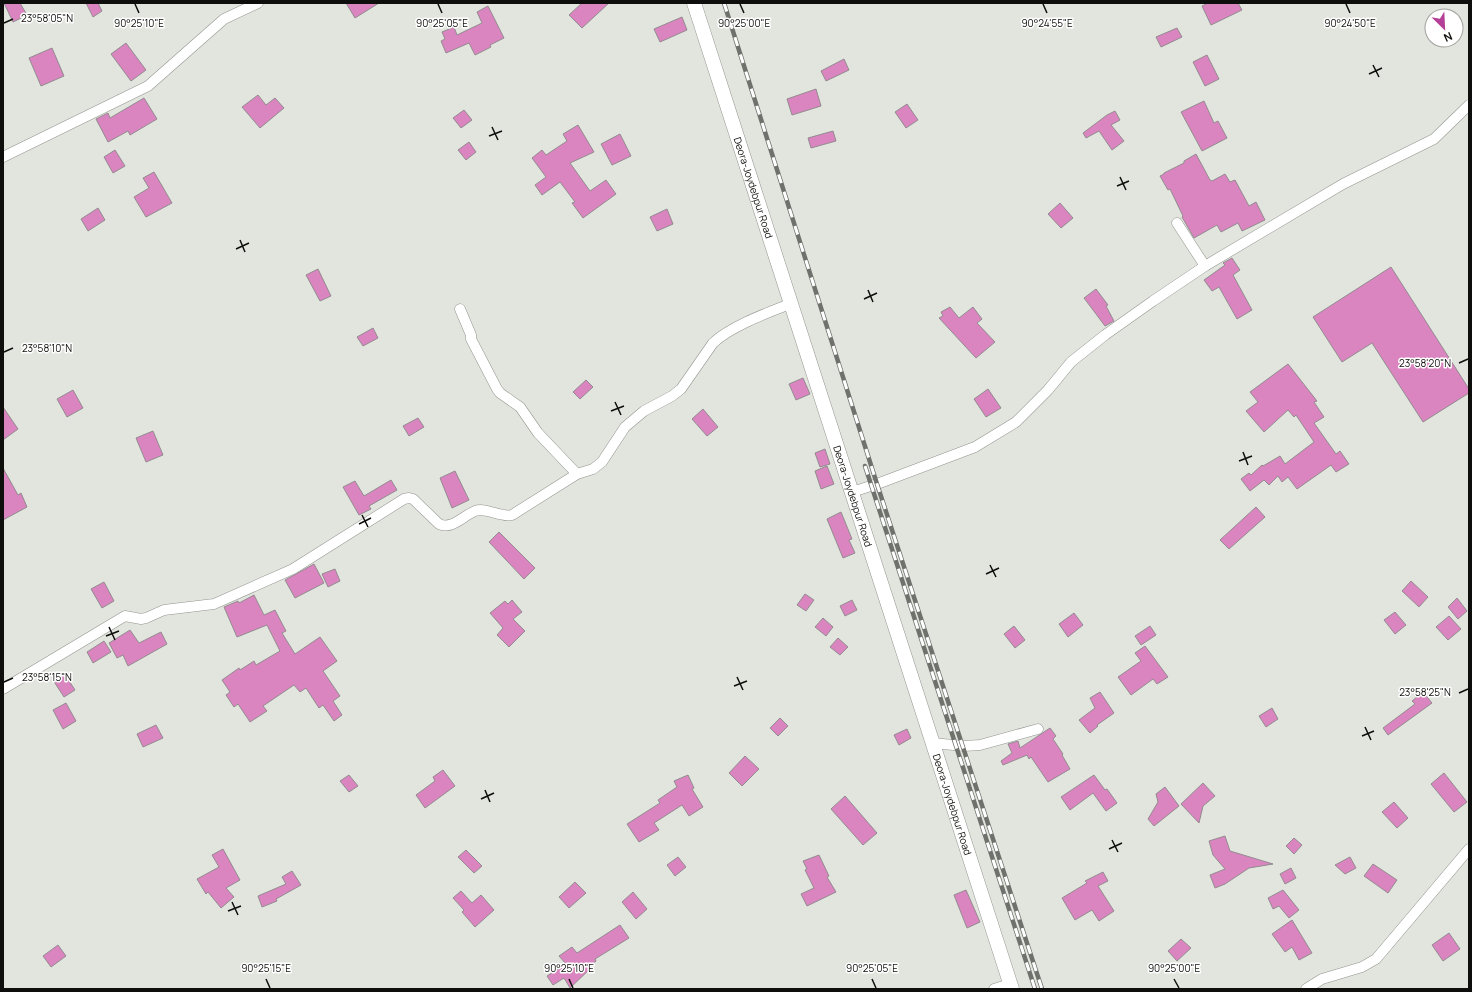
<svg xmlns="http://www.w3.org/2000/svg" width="1472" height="992" font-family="Manrope,sans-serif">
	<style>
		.building { fill: #da85c0; stroke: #928b8f }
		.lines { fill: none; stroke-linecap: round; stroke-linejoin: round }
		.street-casing { stroke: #92958f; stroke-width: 11 }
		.secondary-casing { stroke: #92958f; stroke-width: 15 }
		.street { stroke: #fff; stroke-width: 10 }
		.secondary { stroke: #fff; stroke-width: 14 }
		.rail-casing { stroke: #6f716c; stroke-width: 4.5 }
		.rail { stroke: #fff; stroke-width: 3; stroke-dasharray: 9; stroke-linecap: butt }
		.ticks { fill: none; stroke: #0e0f0c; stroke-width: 1.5 }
		.labels { text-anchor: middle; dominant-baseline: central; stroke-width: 3; stroke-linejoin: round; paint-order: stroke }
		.street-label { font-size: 10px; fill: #0e0f0c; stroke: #fff }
		.ticks-label { font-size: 10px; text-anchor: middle; fill: #0e0f0c; stroke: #fff; stroke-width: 3; stroke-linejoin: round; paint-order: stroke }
	</style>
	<rect width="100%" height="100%" fill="#e2e5de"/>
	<g class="building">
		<path d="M4,3H20L27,15L13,22Z"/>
		<path d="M86,3H98L102,11L93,17Z"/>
		<path d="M346,3H379L355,18Z"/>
		<path d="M582,3H609L582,28L569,15Z"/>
		<path d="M1208,3H1238L1242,10L1211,25L1202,6Z"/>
		<path d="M488,6L504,38L490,45L491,47L475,55L469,43L446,53L441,41L445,39L442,32L454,27L457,35L482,23L477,12Z"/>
		<path d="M682,17L687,30L660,42L654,29Z"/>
		<path d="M1177,28L1182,37L1161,47L1156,37Z"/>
		<path d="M126,43L146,70L131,81L111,54Z"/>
		<path d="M52,48L64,76L41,86L29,58Z"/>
		<path d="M1207,55L1219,79L1205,86L1193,62Z"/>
		<path d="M844,59L849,70L826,81L821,71Z"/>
		<path d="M816,89L821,106L792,115L787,99Z"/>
		<path d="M258,95L266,105L275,98L284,108L260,128L242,107Z"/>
		<path d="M144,98L157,119L130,135L128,131L108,142L96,119L108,113L110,118Z"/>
		<path d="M1204,101L1214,123L1218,121L1227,138L1202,151L1181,112Z"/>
		<path d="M907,104L918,120L906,128L895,112Z"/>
		<path d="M464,110L472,120L461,128L453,118Z"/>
		<path d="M1115,111L1120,120L1111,125L1124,141L1112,150L1099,131L1086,138L1083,133L1107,115Z"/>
		<path d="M578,125L594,152L570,163L590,191L606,180L616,194L583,218L572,203L575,202L560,182L542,195L535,185L546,177L532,158L542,150L546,155L567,141L563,134Z"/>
		<path d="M833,131L836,141L811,148L808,138Z"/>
		<path d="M620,134L631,156L612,165L601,144Z"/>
		<path d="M469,142L476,152L466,160L458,150Z"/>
		<path d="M115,150L125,166L113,173L104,157Z"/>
		<path d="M1196,154L1210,180L1212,181L1225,174L1230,182L1235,180L1249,206L1256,202L1265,220L1242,231L1238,223L1221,232L1217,225L1194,238L1182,217L1183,216L1170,189L1168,190L1160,176L1164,174V173L1184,163V161Z"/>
		<path d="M154,172L172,203L146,217L134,197L149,188L143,178Z"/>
		<path d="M1060,203L1073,218L1061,228L1048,214Z"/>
		<path d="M98,208L105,220L88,231L81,219Z"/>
		<path d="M667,209L673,224L657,231L650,217Z"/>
		<path d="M1232,258L1240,270L1233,275L1252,310L1237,319L1219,287L1212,291L1204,280L1225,265L1223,263Z"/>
		<path d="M1391,267L1469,389V393L1423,422L1372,343L1342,362L1313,317Z"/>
		<path d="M318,269L331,296L320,301L306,275Z"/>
		<path d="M1096,289L1108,305L1106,306L1114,321L1105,326L1084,298Z"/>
		<path d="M950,307L959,318L973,307L982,319L977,323L995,342L976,358L939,318L943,316L941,312Z"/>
		<path d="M373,328L378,338L363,346L357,337Z"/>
		<path d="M1288,364L1317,401L1314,402L1324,417L1314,423L1336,454L1340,451L1349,464L1336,472L1331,465L1297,489L1288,477L1282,482L1278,476L1269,485L1264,480L1250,491L1241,479L1249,473L1251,475L1262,465L1263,466L1280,456L1285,464L1314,442L1296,415L1294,417L1288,410L1264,432L1246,411L1258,402L1250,392Z"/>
		<path d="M803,378L810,394L796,400L789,384Z"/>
		<path d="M586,380L593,387L580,399L573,392Z"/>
		<path d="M988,389L1001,408L986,417L974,399Z"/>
		<path d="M73,390L83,408L67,417L57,399Z"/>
		<path d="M3,407L18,429L3,440Z"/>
		<path d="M703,409L718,427L707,436L692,419Z"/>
		<path d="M418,418L424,427L409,436L403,426Z"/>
		<path d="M153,431L163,455L146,462L136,438Z"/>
		<path d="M825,449L830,464L820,467L815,453Z"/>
		<path d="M827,466L834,484L821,489L815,471Z"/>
		<path d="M3,468L18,495L21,493L27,507L3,520Z"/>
		<path d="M455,471L469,500L452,508L440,478Z"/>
		<path d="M391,480L397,490L369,506L371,509L359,515L343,487L355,481L364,496Z"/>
		<path d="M1256,507L1265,517L1229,549L1220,540Z"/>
		<path d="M841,512L852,539L849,540L855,553L843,558L827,519Z"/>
		<path d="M499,532L535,568L524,579L489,542Z"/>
		<path d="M314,564L324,583L295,598L285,580L296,574Z"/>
		<path d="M335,569L340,581L328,587L322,574Z"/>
		<path d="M1411,581L1428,597L1419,607L1402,591Z"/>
		<path d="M104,582L114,601L102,608L91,589Z"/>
		<path d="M805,594L814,600L806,611L797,605Z"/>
		<path d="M254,595L264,615L275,610L286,631L282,633L295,654L320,637L337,661L323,671L340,696L333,701L342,715L334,721L323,705L319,708L306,688L300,692L294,685L263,706L267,711L250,722L238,704L234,707L226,695L230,692L222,680L239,668L240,670L254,661L256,665L280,651L267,625L237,637L224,607L238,601L239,603Z"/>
		<path d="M1457,598L1467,611L1458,619L1448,607Z"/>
		<path d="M512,600L522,612L513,619L525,631L509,647L497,635L503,628L490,613L505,601L508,604Z"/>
		<path d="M852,600L857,610L845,616L840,606Z"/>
		<path d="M1395,612L1406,625L1395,634L1384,620Z"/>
		<path d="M1074,613L1083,625L1068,637L1059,624Z"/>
		<path d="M1449,616L1461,629L1448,640L1436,627Z"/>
		<path d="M823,618L833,627L826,636L815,627Z"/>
		<path d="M1014,626L1025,640L1015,648L1004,634Z"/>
		<path d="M1150,626L1156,635L1141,645L1135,636Z"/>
		<path d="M130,630L139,643L161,632L167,644L128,666L123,655L117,658L109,643Z"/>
		<path d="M838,638L848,647L840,655L830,647Z"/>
		<path d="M104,641L111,652L93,663L87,652Z"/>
		<path d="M1145,646L1168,677L1157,684L1153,679L1131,695L1118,677L1141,661L1135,653Z"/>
		<path d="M64,673L75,690L64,697L53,680Z"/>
		<path d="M1100,692L1114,713L1097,725L1098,726L1090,733L1079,720L1095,708L1090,698Z"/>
		<path d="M1423,692L1432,703L1388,735L1383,728L1415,704L1412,701Z"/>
		<path d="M66,703L76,721L63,729L53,710Z"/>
		<path d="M1272,708L1278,719L1266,727L1259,716Z"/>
		<path d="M780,718L788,726L778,736L770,728Z"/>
		<path d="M156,725L163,738L143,747L137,734Z"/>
		<path d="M1050,728L1056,736L1053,739L1063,754L1062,755L1070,769L1048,782L1031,757L1029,759L1027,755L1003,765L1001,761L1012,753L1008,744L1018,741L1020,748Z"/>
		<path d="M907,729L911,738L899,745L894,735Z"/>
		<path d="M745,756L759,769L742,786L729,773Z"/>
		<path d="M443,770L455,786L425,808L416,795L435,781L433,777Z"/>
		<path d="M1444,773L1467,802L1454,812L1431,784Z"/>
		<path d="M349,775L358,786L349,792L340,781Z"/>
		<path d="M688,775L694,788L692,789L703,807L689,816L682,805L654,823L659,830L639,842L627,824L660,803L658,800L677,787L674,781Z"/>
		<path d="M1094,775L1105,790L1107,789L1117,803L1106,811L1093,793L1070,810L1061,797Z"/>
		<path d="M1203,783L1215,796L1203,806L1199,823L1181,804Z"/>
		<path d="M1165,787L1179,806L1154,826L1148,819L1158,802L1156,794Z"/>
		<path d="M845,796L877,833L863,845L831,809Z"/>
		<path d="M1394,802L1408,818L1397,828L1382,812Z"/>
		<path d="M1225,836L1230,851L1273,864L1249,868L1225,884L1215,888L1210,875L1225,869L1213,855L1209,841Z"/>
		<path d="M1294,838L1302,845L1294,854L1286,846Z"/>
		<path d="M223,849L240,880L226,888L234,897L221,908L208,892L206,894L197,879L219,867L212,855Z"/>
		<path d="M466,850L482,866L474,873L458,857Z"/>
		<path d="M819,855L829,876L827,877L836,892L807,906L801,894L814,888L805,870L807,869L803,861Z"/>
		<path d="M678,857L686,867L675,876L667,865Z"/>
		<path d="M1350,857L1356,868L1345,874L1335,865Z"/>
		<path d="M1373,864L1397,880L1388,893L1364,876Z"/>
		<path d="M1291,868L1296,878L1285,884L1280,874Z"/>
		<path d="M292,871L301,885L276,899L277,901L262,907L258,896L286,884L282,877Z"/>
		<path d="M1103,872L1108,881L1098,886L1114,911L1099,921L1092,910L1075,920L1062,898L1087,883L1085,881Z"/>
		<path d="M575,882L586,893L569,908L559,897Z"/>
		<path d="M966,890L980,922L967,928L954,895Z"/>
		<path d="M1283,890L1299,910L1289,918L1279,906L1273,909L1268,898Z"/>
		<path d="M461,891L472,903L481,895L494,910L475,927L462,912L464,910L453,898Z"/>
		<path d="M633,892L647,909L636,919L622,902Z"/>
		<path d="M1292,920L1312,953L1299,960L1292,947L1285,952L1272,934Z"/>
		<path d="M620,925L629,938L595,959L596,961L590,966L591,968L570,988L564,978L553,985L547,976L566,964L559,956L572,947L577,953Z"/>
		<path d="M1449,933L1460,949L1443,961L1432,945Z"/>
		<path d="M1181,939L1191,948L1177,961L1168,951Z"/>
		<path d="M58,945L66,956L51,967L43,956Z"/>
	</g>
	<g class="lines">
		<g class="street-casing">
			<g id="street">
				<path d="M3,157L148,86L224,19L258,3"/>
				<path d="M1177,223L1205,266"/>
				<path d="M460,309L471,335V339L497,389L500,393L520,407L538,433L577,474"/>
				<path d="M852,492L877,484L975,447L1016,422L1048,390L1071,362L1105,335L1153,301L1205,266L1343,184L1434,139L1469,105"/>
				<path d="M3,689L125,616L141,619L146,618L164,610L214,604L293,569L404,499L409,498L413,499L439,524C452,530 463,516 475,511C487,507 500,518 512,515L577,474L593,469L602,462L625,427L644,411L672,396L681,389L713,343C731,326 767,313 790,304"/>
				<path d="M932,743L964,746L980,745L1038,729"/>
				<path d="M994,989L1010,984"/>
				<path d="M1306,989L1322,979L1362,967L1376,959L1469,849"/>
			</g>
		</g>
		<g class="secondary-casing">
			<g id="secondary">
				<path id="s1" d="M694,3L1012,989"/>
			</g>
		</g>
		<use href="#street" class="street"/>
		<use href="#secondary" class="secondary"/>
		<g class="rail-casing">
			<g id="rail">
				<path d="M724,3L877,484L1042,989"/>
				<path d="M865,466L1035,989"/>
			</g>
		</g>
		<use href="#rail" class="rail"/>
	</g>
	<path class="ticks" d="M135,4L139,13M438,4L442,13M740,4L744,13M1043,4L1047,13M1346,4L1350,13M4,23L13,19M1373,65L1379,77M1369,74L1382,68M492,127L498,140M489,136L502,131M1120,177L1126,190M1117,186L1129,181M240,240L245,252M236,249L249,243M868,290L873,302M864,299L877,293M4,352L13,348M1459,363L1468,359M615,402L621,415M611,411L624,406M1243,452L1248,465M1239,461L1252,456M362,515L368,527M359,524L371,518M990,565L996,577M986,574L999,568M109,627L115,640M106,636L119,631M737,677L743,690M4,682L13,678M734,686L747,681M1459,693L1468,689M1365,727L1371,740M1362,736L1374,731M485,790L490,802M481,799L494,793M1112,840L1118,852M1109,849L1122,843M232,902L238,915M228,911L241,906M266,979L270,988M569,979L573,988M872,979L876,988M1174,979L1179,988"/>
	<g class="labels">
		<g class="street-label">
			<text stroke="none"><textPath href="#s1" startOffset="194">Deora-Joydebpur Road</textPath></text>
			<text stroke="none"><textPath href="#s1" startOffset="518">Deora-Joydebpur Road</textPath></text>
			<text stroke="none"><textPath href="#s1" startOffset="842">Deora-Joydebpur Road</textPath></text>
		</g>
	</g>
	<g class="ticks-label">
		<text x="47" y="22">23°58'05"N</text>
		<text x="139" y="27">90°25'10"E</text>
		<text x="442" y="27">90°25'05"E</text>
		<text x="744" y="27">90°25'00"E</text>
		<text x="1047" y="27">90°24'55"E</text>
		<text x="1350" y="27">90°24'50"E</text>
		<text x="47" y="352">23°58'10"N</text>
		<text x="1425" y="367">23°58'20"N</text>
		<text x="47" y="681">23°58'15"N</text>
		<text x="1425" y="696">23°58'25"N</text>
		<text x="266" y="972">90°25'15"E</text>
		<text x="569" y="972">90°25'10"E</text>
		<text x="872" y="972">90°25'05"E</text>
		<text x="1174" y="972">90°25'00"E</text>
	</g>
	<rect width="1472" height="992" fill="none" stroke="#0e0f0c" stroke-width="8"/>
	<g transform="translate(1444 28) rotate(156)"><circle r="19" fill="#ffffff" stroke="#9f9f9e"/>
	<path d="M0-3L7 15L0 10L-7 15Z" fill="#b54098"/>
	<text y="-6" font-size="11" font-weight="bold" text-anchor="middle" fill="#0e0f0c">N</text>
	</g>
</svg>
